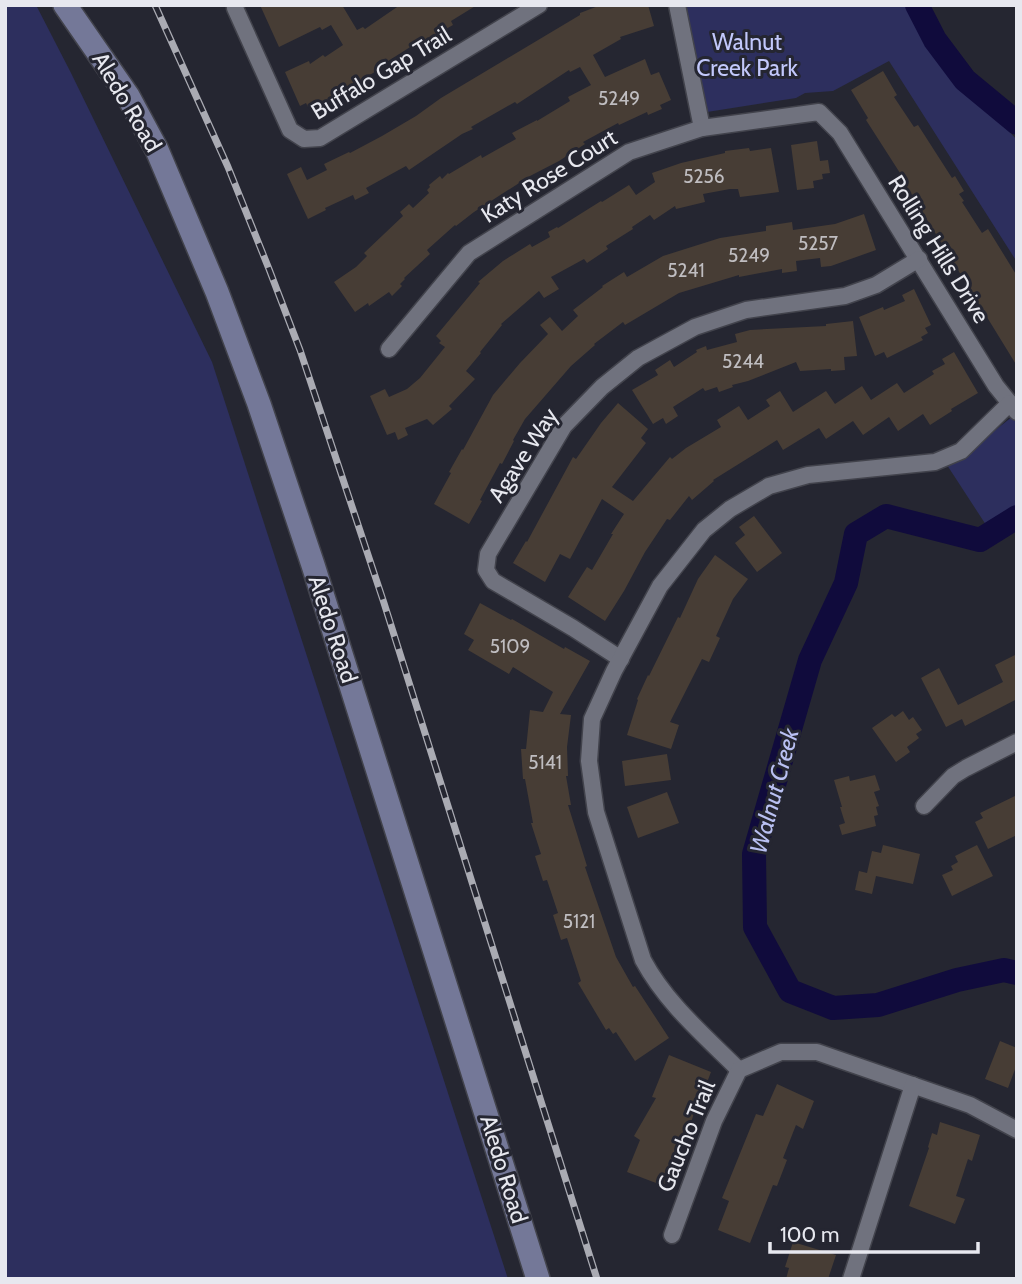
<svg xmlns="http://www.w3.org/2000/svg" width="1022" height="1284" font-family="Cabin,sans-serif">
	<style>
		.green { fill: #2d2f5e }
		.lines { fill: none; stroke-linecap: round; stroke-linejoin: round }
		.river { stroke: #100b3c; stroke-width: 24 }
		.building { fill: #473d35 }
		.street-casing { stroke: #42434c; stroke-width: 19 }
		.secondary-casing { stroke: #42434c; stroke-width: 26 }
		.street { stroke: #70727e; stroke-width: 16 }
		.secondary { stroke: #747898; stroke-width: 23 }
		.rail-casing { stroke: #aaabb3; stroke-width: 7 }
		.rail { stroke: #252631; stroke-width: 4.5; stroke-dasharray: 13; stroke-linecap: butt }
		.labels { text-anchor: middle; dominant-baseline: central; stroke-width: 6; stroke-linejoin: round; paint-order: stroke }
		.number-label { font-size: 19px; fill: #bfbdc0 }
		.park-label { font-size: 23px; fill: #c2c8fb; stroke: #252631 }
		.street-label { font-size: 23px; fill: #e7e8ef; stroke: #252631 }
		.water-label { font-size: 24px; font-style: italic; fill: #b9c0f2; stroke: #252631 }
	</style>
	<rect width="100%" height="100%" fill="#252631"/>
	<g class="green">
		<path d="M5,5H36L71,73L212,362L508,1279H5Z"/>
		<path d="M685,5H912L935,52L1017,140V262L889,61L833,91L805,93L796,98L707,112Z"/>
		<path d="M1017,413V510L988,528L947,465L956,461Z"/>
	</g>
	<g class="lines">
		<g class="river">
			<path d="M917,5L935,40L965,80L1017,123"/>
			<path d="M1017,517L980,540L886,516L856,534L846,583L810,660L754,854L755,927L790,991L833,1008L878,1005L957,980L1004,970L1017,973"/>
		</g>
	</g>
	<g class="building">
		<path d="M260,5H342L357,30L363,27L365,29L400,5H477L451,21L453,25L416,46L415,44L385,63L386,65L360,81L361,82L341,95L316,107L315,103L308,107L306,103L300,106L285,72L309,61L310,64L323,55L325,57L343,45L331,25L322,30L320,27L279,47Z"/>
		<path d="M601,5H648L654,26L620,37L621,39L593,55L605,77L645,59L651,75L659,72L671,100L660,105L662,109L648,115L647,112L619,125L618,123L583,142L585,144L559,161L530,176L474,212L456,226L455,225L427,250L430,254L404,278L405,279L400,284L402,286L392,296L389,292L369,306L368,303L355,312L334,282L356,267L367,256L364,253L403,216L400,212L409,204L413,208L429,193L427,190L430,187L429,185L440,176L442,179L448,173L449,174L481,155L482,158L516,139L512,133L537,120V121L570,101L568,97L591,85L580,67L570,72L569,70L517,104L515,102L471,127L473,129L462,134L409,170L406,166L366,188L369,193L355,200L353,195L325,208L326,210L308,219L287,174L301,167L307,180L327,170L324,164L349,152L350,153L382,136L416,116L441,98L580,15V13Z"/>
		<path d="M883,71L897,95L894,97L914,127L918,125L952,178L955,176L964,191L959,194L964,201L962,202L982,233L988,229L1017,276V366L899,174L900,173L866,120L868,118L851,90Z"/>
		<path d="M817,141L820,161L828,160L830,173L822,174L823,179L813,181L814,188L797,190L791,145Z"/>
		<path d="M749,148L750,151L771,148L779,192L740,197L738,189H730L703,194L705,202L676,209L675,206L654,220L650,215L632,227L633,229L606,246L608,249L587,263L584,259L551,277L559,289L544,298L539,291L501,324L502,325L480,352L481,353L466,371L475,379L449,406L452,409L433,425L427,419L405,428L408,435L398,440L395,432L387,435L370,396L385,389L389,397L407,389L420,378L445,347L439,343L441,341L436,336L480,283L478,282L503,261L530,244L532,247L550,237L548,232L557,227L558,228L601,201L602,202L629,185L636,195L655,182L652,173L681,163L725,153V151Z"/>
		<path d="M864,214L876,250L831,266L821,267L820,258L796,261L797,271L782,273V269L739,277V275L679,293L625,325L623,322L594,344L595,345L571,366L525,419L513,440L514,441L502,464L500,463L480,500L482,501L469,524L434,504L451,473L449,472L462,449L463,450L493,395L520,363L548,334L540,325L550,317L562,331L578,316L573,310L603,287L602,286L624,272L627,277L663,256L720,238L766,231V226L792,222L793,230L835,224Z"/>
		<path d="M914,289L931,325L925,328L928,333L921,337L923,340L887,358L884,352L875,356L859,317L883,307L884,310L905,301L902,295Z"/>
		<path d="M853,321L857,356L844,357L845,370L831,371V369L800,371L796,362L748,381L732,385L733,387L719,392L717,387L705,391L703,388L673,407L678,416L666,424L663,418L653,424L632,390L658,375L655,370L670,360L674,367L697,352L696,350L706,346L707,350L737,342L735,334L750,330L826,326V324Z"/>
		<path d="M954,352L978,393L951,409L952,411L930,425L923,414L898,431L889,417L863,435L853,421L826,439L819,428L783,450L777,440L713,480L714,481L692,500L689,496L670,520L667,519L645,552L624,591L605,621L568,597L587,567L592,570L613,534H611L624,514L602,499L570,559L560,554L545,582L513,563L526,541L527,542L573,457L576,459L601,423L618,403L648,429L641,438L646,443L612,487L633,501L670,457L672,459L686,448L721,427L717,420L739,406L748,420L770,406L766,400L780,391L793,412L826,391L835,404L862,386L871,400L897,383L904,393L934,374L932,371L945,364L942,359Z"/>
		<path d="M754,516L782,553L757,572L735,543L745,535L739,527Z"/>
		<path d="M715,555L748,579L733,599L716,636L720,638L709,662L702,659L670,722L679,725L671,749L627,735L638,700L637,699L648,675L649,676L678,617L680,618L698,579Z"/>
		<path d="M480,603L511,620L512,619L564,649L565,647L590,661L560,714L571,715L567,747L568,776H566L571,805H568L587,866L585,867L616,957L633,987L635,986L669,1038L635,1061L616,1032L613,1034L609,1028L606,1030L578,983L581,981L567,938L561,940L553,915L558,913L547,880L543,881L535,856L541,854L531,823H533L525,779H523L521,749H526L530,710L543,712L553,692L513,667L509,674L468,650L474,640L464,634Z"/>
		<path d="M1017,654V699L965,726L962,719L946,727L921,678L939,668L958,705L1003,682L995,665Z"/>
		<path d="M903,711L909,720L913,717L922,730L916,734L919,738L907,747L910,752L896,762L872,728L892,714L895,717Z"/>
		<path d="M667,754L671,780L625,786L622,761Z"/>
		<path d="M875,775L880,790L874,792L879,806L876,807L878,815L874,816L876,826L842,835L839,825L845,823L840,807H842L834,780L849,776L850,781Z"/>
		<path d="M667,792L679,823L638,838L627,807Z"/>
		<path d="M1017,795V835L988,849L975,822L983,818L980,813Z"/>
		<path d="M883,845L920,854L913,884L876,876L872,894L855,890L859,871L867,873L872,851L881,853Z"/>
		<path d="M977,845L993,876L952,896L942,875L953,870L951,866L958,862L955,856Z"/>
		<path d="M1000,1041L1017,1048V1064L1008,1088L985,1079Z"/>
		<path d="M669,1055L711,1072L701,1098L699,1097L689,1129L672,1160H674L664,1186L627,1172L640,1140L634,1136L656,1098L652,1097Z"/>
		<path d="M777,1084L814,1101L803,1129L796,1125L783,1158L787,1160L777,1186L773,1185L750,1243L718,1230L729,1201L722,1198L756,1114L763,1116Z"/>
		<path d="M940,1122L980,1135L972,1161L968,1159L956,1196L965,1199L955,1224L909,1206L929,1148L928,1147L932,1133L937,1135Z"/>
		<path d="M793,1242L836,1255L828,1279H786L789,1268L785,1267Z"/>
	</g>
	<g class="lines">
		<g class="street-casing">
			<g id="street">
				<path d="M236,5L235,8L290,130L304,139L320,138L539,5"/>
				<path d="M677,5L702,128"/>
				<path d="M389,349L469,253L629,152L702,128L819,112L840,133L996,386L1017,412"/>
				<path d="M621,659L573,628L493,581L486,570L488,554L564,426L602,387L638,358L695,327L746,310L845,296L876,285L919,259"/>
				<path d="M924,806L953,776L966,768L1017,742"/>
				<path d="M739,1070C704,1035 666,1003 643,960L596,812L589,761L592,719L614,671L660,586L704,530L730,509L769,486L808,475L935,462L961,451L1010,403"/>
				<path d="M672,1235L714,1121L739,1070L781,1052H817L970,1105L1017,1130"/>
				<path d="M851,1279L913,1085"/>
			</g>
		</g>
		<g class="secondary-casing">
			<path id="secondary" d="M65,5L128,96L157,150L217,292L259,404L313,565L538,1279"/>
		</g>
		<use href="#street" class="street"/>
		<use href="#secondary" class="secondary"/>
		<g class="rail-casing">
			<path id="rail" d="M155,5L228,167L269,269L300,350L384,603L597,1279"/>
		</g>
		<use href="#rail" class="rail"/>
	</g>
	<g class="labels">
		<g class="number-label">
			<text x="619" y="98">5249</text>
			<text x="704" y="176">5256</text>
			<text x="818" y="243">5257</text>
			<text x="749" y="255">5249</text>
			<text x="686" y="270">5241</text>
			<text x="743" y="361">5244</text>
			<text x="510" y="646">5109</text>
			<text x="545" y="762">5141</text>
			<text x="579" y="921">5121</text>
		</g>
		<g class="park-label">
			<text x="747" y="42">Walnut<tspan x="747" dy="26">Creek Park</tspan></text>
		</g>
		<g class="street-label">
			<text transform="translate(381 73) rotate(-31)">Buffalo Gap Trail</text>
			<text transform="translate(127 102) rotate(59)">Aledo Road</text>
			<text transform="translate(549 176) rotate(-32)">Katy Rose Court</text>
			<text transform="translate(939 249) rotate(58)">Rolling Hills Drive</text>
			<text transform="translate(523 455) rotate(-57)">Agave Way</text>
			<text transform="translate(333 629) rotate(72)">Aledo Road</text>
			<text transform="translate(686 1136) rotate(-68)">Gaucho Trail</text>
			<text transform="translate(504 1169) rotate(73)">Aledo Road</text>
		</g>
		<g class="water-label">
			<text transform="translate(774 791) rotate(-75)">Walnut Creek</text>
		</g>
	</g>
	<rect width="1022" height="1284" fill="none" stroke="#e7e8ef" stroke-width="14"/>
	<path d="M770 1242v10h208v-10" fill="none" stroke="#e7e8ef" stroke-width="3.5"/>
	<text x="780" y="1242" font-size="21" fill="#e7e8ef" stroke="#252631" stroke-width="5" paint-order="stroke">100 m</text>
</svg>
